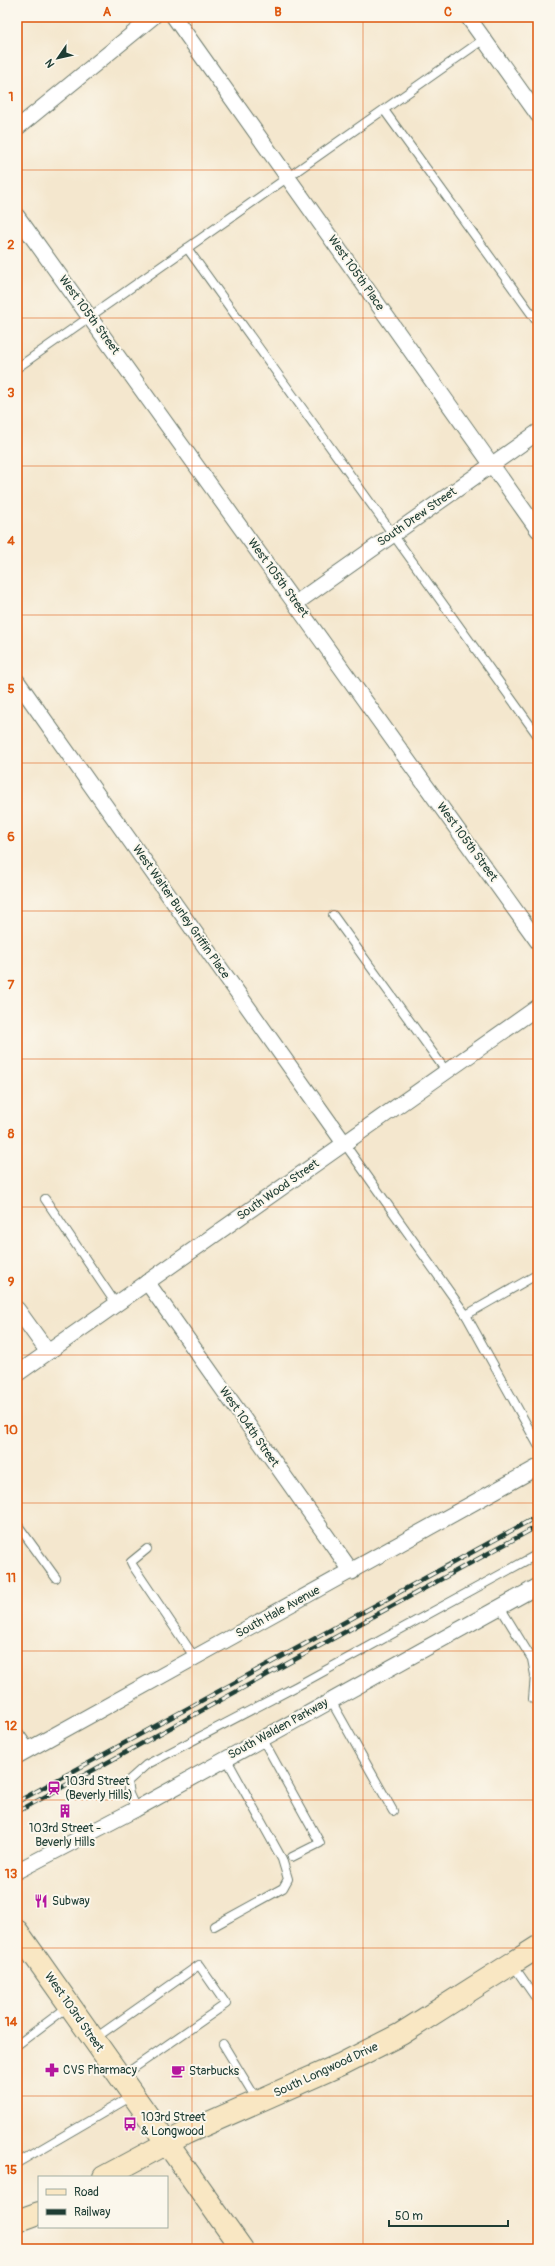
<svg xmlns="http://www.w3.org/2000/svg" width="555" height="2266" font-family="Pangolin,sans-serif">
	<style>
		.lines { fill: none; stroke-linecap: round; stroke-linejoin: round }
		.lane-casing { stroke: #6a786a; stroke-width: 10 }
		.street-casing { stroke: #6a786a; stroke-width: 17 }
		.secondary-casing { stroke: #6a786a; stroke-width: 24 }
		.lane { stroke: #fff; stroke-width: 8 }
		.street { stroke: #fff; stroke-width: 15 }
		.secondary { stroke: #f9e7c3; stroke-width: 22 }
		.rail-casing { stroke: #1f3d34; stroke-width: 4.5 }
		.rail { stroke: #fbf7ec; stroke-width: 3; stroke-dasharray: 9; stroke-linecap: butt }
		.grid { fill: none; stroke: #de580e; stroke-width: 1; stroke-opacity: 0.55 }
		.labels { text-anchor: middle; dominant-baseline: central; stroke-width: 4; stroke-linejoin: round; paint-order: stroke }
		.street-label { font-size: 12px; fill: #1f3d34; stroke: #fbf7ec }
		.poi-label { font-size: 12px; fill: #1f3d34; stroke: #fbf7ec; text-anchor: start }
		.neatline { fill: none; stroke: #de580e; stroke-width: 1.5 }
		.grid-label { font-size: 13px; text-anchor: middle; font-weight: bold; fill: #de580e }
	</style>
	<rect width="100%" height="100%" fill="#fbf7ec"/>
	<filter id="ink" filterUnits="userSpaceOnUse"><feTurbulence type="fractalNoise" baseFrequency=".025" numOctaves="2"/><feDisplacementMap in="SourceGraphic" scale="8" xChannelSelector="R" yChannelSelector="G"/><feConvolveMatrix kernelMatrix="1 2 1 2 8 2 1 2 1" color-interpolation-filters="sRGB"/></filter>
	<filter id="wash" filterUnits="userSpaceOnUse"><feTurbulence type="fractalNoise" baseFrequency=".012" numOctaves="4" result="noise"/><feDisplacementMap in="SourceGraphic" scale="16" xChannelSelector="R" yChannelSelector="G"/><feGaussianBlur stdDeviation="0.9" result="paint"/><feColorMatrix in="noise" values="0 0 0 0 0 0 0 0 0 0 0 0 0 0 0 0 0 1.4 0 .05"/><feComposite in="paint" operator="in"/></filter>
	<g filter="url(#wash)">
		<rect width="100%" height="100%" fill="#f4e7ce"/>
	</g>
	<g filter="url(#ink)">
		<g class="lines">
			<g class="lane-casing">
				<g id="lane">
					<path d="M384,110L538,323"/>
					<path d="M187,248L538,736"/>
					<path d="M17,368L484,39"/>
					<path d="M333,915L446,1071"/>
					<path d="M344,1143L466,1315L538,1445"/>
					<path d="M45,1199L116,1304"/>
					<path d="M466,1315L538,1274"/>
					<path d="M17,1524L56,1578"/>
					<path d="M147,1549L131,1562L133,1566L195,1658"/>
					<path d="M500,1607L532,1659L535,1675L533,1699"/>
					<path d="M330,1699L393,1811"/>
					<path d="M17,1730L30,1748"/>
					<path d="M262,1738L320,1843L292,1857"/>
					<path d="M136,1809L129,1794L127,1782L146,1765L297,1686L538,1554"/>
					<path d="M214,1926L283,1888L288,1879L282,1859L226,1758"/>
					<path d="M513,1965L538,2001"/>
					<path d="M94,2039L199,1965L226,2004L121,2077"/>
					<path d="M223,2044L257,2100"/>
					<path d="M17,2045L69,2006"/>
					<path d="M17,2163L132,2096"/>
				</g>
			</g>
			<g class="street-casing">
				<g id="street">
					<path d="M174,17L538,530"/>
					<path d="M468,17L538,115"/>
					<path d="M17,128L153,17"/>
					<path d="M17,216L538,942"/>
					<path d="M296,603L538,432"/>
					<path d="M17,681L344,1143"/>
					<path d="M147,1282L352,1572"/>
					<path d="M17,1309L48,1352"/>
					<path d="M17,1374L538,1007"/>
					<path d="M17,1756L538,1467"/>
					<path d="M17,1871L136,1809L538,1586"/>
				</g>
			</g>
			<g class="secondary-casing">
				<g id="secondary">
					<path d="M17,1931L242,2249"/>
					<path d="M104,2177L186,2133L342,2064L401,2034L538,1947"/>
					<path d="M17,2221L39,2213"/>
				</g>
			</g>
			<use href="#lane" class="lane"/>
			<use href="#street" class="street"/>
			<use href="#secondary" class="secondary"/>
			<g class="rail-casing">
				<g id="rail">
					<path d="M17,1802L538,1516"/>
					<path d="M17,1812L538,1526"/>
				</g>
			</g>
			<use href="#rail" class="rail"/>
		</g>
	</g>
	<path class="grid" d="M192,17V2249M363,17V2249M17,170H538M17,318H538M17,466H538M17,615H538M17,763H538M17,911H538M17,1059H538M17,1207H538M17,1355H538M17,1503H538M17,1651H538M17,1800H538M17,1948H538M17,2096H538"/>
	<defs>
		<g id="station-bare" transform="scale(1.08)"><path d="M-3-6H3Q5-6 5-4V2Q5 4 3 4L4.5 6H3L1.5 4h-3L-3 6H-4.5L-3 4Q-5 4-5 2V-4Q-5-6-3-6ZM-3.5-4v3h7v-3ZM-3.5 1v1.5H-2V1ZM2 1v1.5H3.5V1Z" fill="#b5179e" stroke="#fbf7ec" stroke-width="2.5" paint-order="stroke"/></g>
		<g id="building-bare" transform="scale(1.08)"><path d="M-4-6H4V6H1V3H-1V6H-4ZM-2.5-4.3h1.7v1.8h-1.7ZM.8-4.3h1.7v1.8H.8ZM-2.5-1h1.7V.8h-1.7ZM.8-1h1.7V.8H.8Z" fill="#b5179e" stroke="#fbf7ec" stroke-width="2.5" paint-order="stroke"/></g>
		<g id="restaurant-bare" transform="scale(1.08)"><path d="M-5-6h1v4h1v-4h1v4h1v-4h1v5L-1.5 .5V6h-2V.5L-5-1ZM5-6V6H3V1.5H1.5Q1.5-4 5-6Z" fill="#b5179e" stroke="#fbf7ec" stroke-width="2.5" paint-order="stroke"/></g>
		<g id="pharmacy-bare" transform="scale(1.08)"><path d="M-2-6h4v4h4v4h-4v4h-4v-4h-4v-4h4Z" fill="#b5179e" stroke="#fbf7ec" stroke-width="2.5" paint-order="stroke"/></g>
		<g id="cafe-bare" transform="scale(1.08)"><path d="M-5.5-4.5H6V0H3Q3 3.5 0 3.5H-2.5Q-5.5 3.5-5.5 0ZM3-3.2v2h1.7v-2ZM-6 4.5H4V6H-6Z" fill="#b5179e" stroke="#fbf7ec" stroke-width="2.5" paint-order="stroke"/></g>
		<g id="bus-bare" transform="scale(1.08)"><path d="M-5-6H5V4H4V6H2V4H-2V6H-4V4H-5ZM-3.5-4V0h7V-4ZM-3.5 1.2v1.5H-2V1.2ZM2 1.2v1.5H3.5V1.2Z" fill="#b5179e" stroke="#fbf7ec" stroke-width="2.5" paint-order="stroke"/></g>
	</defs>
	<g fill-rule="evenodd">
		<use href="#station-bare" x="54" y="1788"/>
		<use href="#building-bare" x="65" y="1811"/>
		<use href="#restaurant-bare" x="41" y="1901"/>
		<use href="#pharmacy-bare" x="52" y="2070"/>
		<use href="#cafe-bare" x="178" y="2071"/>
		<use href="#bus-bare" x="130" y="2124"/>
	</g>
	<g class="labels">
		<g class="street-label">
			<text transform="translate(356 273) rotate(55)">West 105th Place</text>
			<text transform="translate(89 315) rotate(54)">West 105th Street</text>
			<text transform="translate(417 517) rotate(-35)">South Drew Street</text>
			<text transform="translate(278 578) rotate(54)">West 105th Street</text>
			<text transform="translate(467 842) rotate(54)">West 105th Street</text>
			<text transform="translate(181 912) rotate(55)">West Walter Burley Griffin Place</text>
			<text transform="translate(278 1190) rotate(-35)">South Wood Street</text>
			<text transform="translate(249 1427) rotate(55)">West 104th Street</text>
			<text transform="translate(278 1612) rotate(-29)">South Hale Avenue</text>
			<text transform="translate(278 1729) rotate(-29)">South Walden Parkway</text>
			<text transform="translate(74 2012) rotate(55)">West 103rd Street</text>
			<text transform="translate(326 2070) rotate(-25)">South Longwood Drive</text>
		</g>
		<g class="poi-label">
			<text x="65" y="1781">103rd Street<tspan x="65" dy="14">(Beverly Hills)</tspan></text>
			<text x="65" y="1828" text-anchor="middle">103rd Street -<tspan x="65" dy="14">Beverly Hills</tspan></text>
			<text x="52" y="1901">Subway</text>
			<text x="63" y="2070">CVS Pharmacy</text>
			<text x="189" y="2071">Starbucks</text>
			<text x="141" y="2117">103rd Street<tspan x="141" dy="14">&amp; Longwood</tspan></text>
		</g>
	</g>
	<rect width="555" height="2266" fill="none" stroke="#fbf7ec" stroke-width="44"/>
	<rect x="38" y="2176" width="130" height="52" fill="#fbf7ec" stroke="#a3ada2"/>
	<rect x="46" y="2189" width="20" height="6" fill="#f9e7c3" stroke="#a3ada2"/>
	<text x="74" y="2196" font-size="12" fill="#1f3d34">Road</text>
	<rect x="46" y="2209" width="20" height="6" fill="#1f3d34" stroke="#a3ada2"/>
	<text x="74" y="2216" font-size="12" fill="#1f3d34">Railway</text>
	<g transform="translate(58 58) rotate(236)" stroke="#fbf7ec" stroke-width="3" paint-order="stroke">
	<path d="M0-3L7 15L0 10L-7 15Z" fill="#1f3d34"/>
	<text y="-6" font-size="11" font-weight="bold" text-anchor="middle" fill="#1f3d34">N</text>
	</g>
	<path d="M389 2220v6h119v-6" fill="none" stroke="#1f3d34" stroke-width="2"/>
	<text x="395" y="2220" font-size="12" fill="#1f3d34" stroke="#fbf7ec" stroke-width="3" paint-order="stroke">50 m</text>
	<rect x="22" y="22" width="511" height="2222" class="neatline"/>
	<g class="grid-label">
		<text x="107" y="16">A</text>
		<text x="278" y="16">B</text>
		<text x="448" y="16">C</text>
		<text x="11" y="101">1</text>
		<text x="11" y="249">2</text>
		<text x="11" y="397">3</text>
		<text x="11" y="545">4</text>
		<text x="11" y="693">5</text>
		<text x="11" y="841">6</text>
		<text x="11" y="989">7</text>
		<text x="11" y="1138">8</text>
		<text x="11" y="1286">9</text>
		<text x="11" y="1434">10</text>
		<text x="11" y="1582">11</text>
		<text x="11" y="1730">12</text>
		<text x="11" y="1878">13</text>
		<text x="11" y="2026">14</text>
		<text x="11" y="2174">15</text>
	</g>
</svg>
